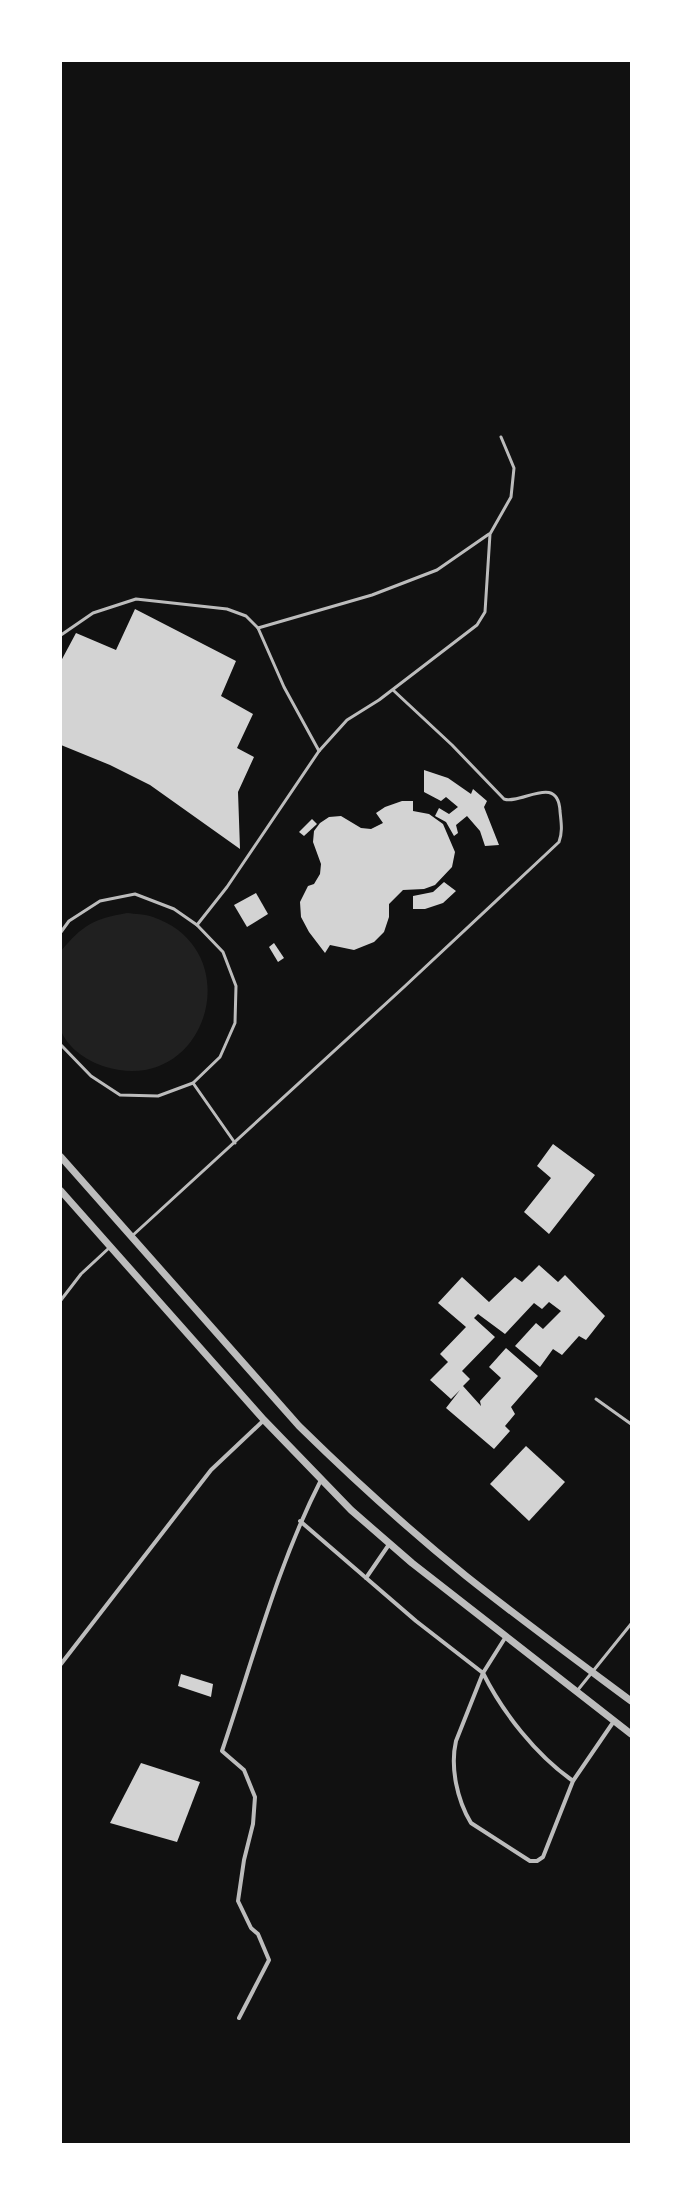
<svg xmlns="http://www.w3.org/2000/svg" width="692" height="2205" font-family="'Titillium Web',sans-serif">
	<style>
		.green { fill: #202020 }
		.building { fill: #d3d3d3 }
		.lines { fill: none; stroke-linecap: round; stroke-linejoin: round }
		.service { stroke: #bcbcbc; stroke-width: 3 }
		.minor { stroke: #bcbcbc; stroke-width: 4 }
		.tertiary { stroke: #bcbcbc; stroke-width: 7 }
	</style>
	<rect width="100%" height="100%" fill="#111"/>
	<path class="green" d="M127,913C135,914 145,914 153,917C251,951 206,1097 106,1067C89,1062 70,1050 62,1033C58,1025 61,964 61,951C83,925 93,919 127,913Z"/>
	<g class="building">
		<path d="M135,609L236,661L221,696L253,714L237,748L254,757L238,792L240,849L150,785L110,765L61,745V661L76,633L116,650Z"/>
		<path d="M424,770L448,778L471,794L473,789L487,801L484,807L499,845L485,846L480,831L467,816L456,825L458,833L454,836L446,822L435,816L439,808L449,814L458,807L446,797L441,801L424,792Z"/>
		<path d="M402,801H413V811L429,814L443,824L455,852L452,867L435,885L424,889L403,890L389,904V917L384,932L374,942L354,950L330,945L325,953L309,932L301,917L300,902L308,886L314,884L320,874L321,864L313,842L314,831L320,823L329,817L341,816L361,828L371,829L383,823L376,813L385,807Z"/>
		<path d="M312,819L317,824L304,836L299,832Z"/>
		<path d="M444,882L456,891L443,903L425,909H413V896L433,892Z"/>
		<path d="M256,893L268,914L247,927L234,905Z"/>
		<path d="M274,943L284,958L278,962L269,947Z"/>
		<path d="M553,1144L595,1175L549,1234L524,1212L551,1178L537,1166Z"/>
		<path d="M539,1265L558,1282L565,1275L605,1316L586,1340L579,1336L562,1355L553,1349L540,1367L515,1346L536,1323L543,1329L561,1311L549,1302L542,1309L534,1303L505,1334L478,1314L474,1318L495,1337L462,1371L470,1379L463,1386L481,1406L480,1401L501,1378L489,1367L506,1348L538,1376L511,1407L515,1414L505,1426L510,1431L494,1449L446,1408L460,1390L451,1399L430,1380L448,1362L440,1354L466,1327L438,1303L462,1277L489,1302L515,1277L522,1282Z"/>
		<path d="M526,1446L565,1482L529,1521L490,1484Z"/>
		<path d="M181,1674L213,1684L211,1697L178,1686Z"/>
		<path d="M141,1763L200,1782L177,1842L110,1823Z"/>
	</g>
	<g class="lines">
		<g class="service">
			<path d="M258,628L372,595L437,570L489,534"/>
			<path d="M61,635L93,613L136,599L227,609L246,616L258,628L284,687L319,751"/>
			<path d="M197,925L227,887L319,751L347,720L379,700L477,625L485,612L490,534L511,497L514,468L501,437"/>
			<path d="M61,932L69,921L100,901L135,894L174,909L197,925L223,952L236,986L235,1023L220,1057L193,1083L158,1096L120,1095L91,1076L61,1045"/>
			<path d="M193,1083L235,1143"/>
			<path d="M132,1236L404,987L559,842C563,831 561,822 560,811C558,773 521,805 504,799L452,745L393,690"/>
			<path d="M61,1300L81,1274L109,1248"/>
			<path d="M596,1399L631,1424"/>
			<path d="M577,1691L631,1624"/>
		</g>
		<g class="minor">
			<path d="M300,1521L416,1621L483,1673L505,1638"/>
			<path d="M366,1578L390,1543"/>
			<path d="M61,1664L211,1470L264,1420"/>
			<path d="M573,1781C536,1755 503,1713 483,1673L456,1741C450,1767 457,1800 471,1823L530,1861H537L543,1857L573,1781L614,1721"/>
			<path d="M239,2018L269,1960L258,1934L251,1928L238,1901L244,1860L253,1824L255,1797L244,1770L222,1751C253,1660 277,1566 321,1480"/>
		</g>
		<g class="tertiary">
			<path d="M61,1157L299,1426C352,1478 408,1529 466,1576C520,1619 576,1660 631,1701"/>
			<path d="M61,1191L264,1420L351,1510L412,1563L631,1734"/>
		</g>
	</g>
	<rect width="692" height="2205" fill="none" stroke="#ffffff" stroke-width="124"/>
</svg>
